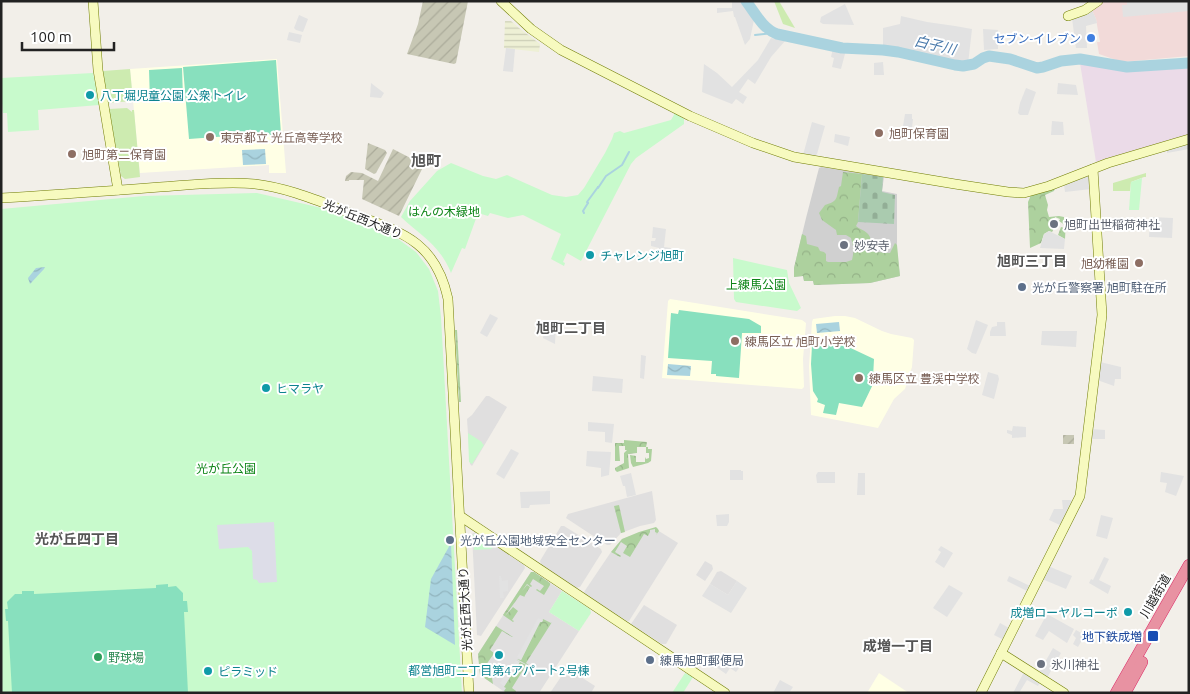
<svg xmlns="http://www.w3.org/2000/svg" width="1190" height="694" font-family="Ubuntu,'Noto Sans JP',sans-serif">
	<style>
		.residential { fill: #e0dfdf }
		.commercial { fill: #f2dad9 }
		.industrial { fill: #ebdbe8 }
		.education { fill: #ffffe5 }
		.religious { fill: #d0d0d0 }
		.construction { fill: url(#construction-furrows) }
		.farmland { fill: url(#farmland-rules) }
		.grass { fill: #cdebb0 }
		.forest { fill: url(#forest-crowns) }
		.cemetery { fill: url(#cemetery-stones) }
		.park { fill: #c8facc }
		.pitch { fill: #88e0be }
		.parking { fill: #e2e2e2 }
		.plaza { fill: #dddde8 }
		.water { fill: url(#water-waves) }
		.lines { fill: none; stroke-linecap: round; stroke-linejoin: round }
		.stream { stroke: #aad3df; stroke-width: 2 }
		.river { stroke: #aad3df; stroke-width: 11 }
		.secondary-casing { stroke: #707d05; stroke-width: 10 }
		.highway-casing { stroke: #dc2a67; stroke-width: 12 }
		.secondary { stroke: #f7fabf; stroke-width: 9 }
		.highway { stroke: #e892a2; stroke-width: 11 }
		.shop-dot { fill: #3f7fe0; stroke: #fff; stroke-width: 2 }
		.culture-dot { fill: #0f9aa8; stroke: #fff; stroke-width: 2 }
		.education-dot { fill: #8d6e63; stroke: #fff; stroke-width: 2 }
		.worship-dot { fill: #6b7280; stroke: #fff; stroke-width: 2 }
		.service-dot { fill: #5c6f8a; stroke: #fff; stroke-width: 2 }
		.transit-dot { fill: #1a4fb4; stroke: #fff; stroke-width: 2 }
		.leisure-dot { fill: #2e9e5b; stroke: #fff; stroke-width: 2 }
		.labels { text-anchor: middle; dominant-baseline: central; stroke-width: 4; stroke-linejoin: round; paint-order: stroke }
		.shop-label { font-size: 12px; fill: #366cbe; stroke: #fff; text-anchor: end }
		.culture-label { font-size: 12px; fill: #0d838f; stroke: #fff; text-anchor: start }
		.education-label { font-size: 12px; fill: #785e54; stroke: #fff; text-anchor: start }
		.park-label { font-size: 12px; fill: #0c8416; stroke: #fff }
		.street-label { font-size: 12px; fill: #222; stroke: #fff }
		.worship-label { font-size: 12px; fill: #5b616d; stroke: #fff; text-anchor: start }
		.service-label { font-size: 12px; fill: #4e5e75; stroke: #fff; text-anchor: start }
		.transit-label { font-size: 12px; fill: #164399; stroke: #fff; text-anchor: end }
		.leisure-label { font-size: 12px; fill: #27864d; stroke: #fff; text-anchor: start }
		.water-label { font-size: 14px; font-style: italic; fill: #4a7aab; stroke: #fff }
		.neighbourhood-label { font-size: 14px; font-weight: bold; fill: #555; stroke: #fff }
		.quarter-label { font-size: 15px; font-weight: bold; fill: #555; stroke: #fff }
	</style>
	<defs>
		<pattern id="construction-furrows" width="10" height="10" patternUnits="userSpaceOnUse" patternTransform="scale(1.25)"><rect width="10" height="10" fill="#c7c7b4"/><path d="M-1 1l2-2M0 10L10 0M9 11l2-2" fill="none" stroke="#abab9a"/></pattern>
		<pattern id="farmland-rules" width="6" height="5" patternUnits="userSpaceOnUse" patternTransform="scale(1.25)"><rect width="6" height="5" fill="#eef0d5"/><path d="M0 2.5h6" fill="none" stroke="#ccceb7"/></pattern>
		<pattern id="forest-crowns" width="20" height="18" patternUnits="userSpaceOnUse" patternTransform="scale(1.25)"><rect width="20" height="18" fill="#add19e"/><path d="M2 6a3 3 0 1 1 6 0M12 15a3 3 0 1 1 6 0" fill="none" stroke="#95b388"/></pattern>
		<pattern id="cemetery-stones" width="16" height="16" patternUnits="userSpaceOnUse" patternTransform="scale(1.25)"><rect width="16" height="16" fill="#aacbaf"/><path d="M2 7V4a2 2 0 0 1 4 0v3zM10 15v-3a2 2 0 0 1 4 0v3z" fill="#92ae96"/></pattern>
		<pattern id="water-waves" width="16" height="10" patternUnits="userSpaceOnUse" patternTransform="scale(1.25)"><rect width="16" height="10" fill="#aad3df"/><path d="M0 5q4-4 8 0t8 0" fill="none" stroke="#92b5bf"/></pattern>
	</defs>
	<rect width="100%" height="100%" fill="#f2efe9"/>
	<g class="residential">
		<path d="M486,396H489L507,407L472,466L470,464L467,419L472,415Z"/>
		<path d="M652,491L656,520L654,523L640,526L621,533L610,545H607L566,518L568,514Z"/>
		<path d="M561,526H564L601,549L602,552L580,587L576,588L541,564L540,561Z"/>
		<path d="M654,528L678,543L629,621H627L585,594L584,592L611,552L622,539Z"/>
		<path d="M475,532L524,565L525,568L481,636L477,635L472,534Z"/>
		<path d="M705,561L712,565L713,569L705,581L696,575Z"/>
		<path d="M721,571L737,581L728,595L710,584L717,572Z"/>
		<path d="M531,572H534L562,591L549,612L579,631L539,693H506L480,675L478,654Z"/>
		<path d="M644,605L677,625L666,644H662L631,624Z"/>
		<path d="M567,668L595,686L591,693H550Z"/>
	</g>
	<path class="commercial" d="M1105,1H1189V56L1122,62L1099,54L1097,42H1100L1096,19L1092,10Z"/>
	<path class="industrial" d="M1080,63L1134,71L1189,68V135L1096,162Z"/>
	<g class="education">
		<path d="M277,59L286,173H269V165L140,173L130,69Z"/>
		<path d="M670,299L802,320L806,323L803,359L804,387L802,389L662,378L668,301Z"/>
		<path d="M835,316H845L855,318L882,331L891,334L912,338L914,340L912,367L905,389L894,399L878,428L811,415L809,366L812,322L813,319Z"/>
		<path d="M879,673L909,693H867Z"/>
	</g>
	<path class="religious" d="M822,167L884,177L882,191L897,194V252L900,276L870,283L814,285L813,281H804L803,276L794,277V268L806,218L819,168Z"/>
	<g class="construction">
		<path d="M423,1H468L456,63L454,64L407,54L418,24Z"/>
		<path d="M368,143L385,150L387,153L376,173L374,174L365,169Z"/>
		<path d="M393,149L424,165L399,216L362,199L364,180H349V181H345L346,176L351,172L362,173L378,181Z"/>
		<rect x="1063" y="435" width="11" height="9"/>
	</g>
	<path class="farmland" d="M505,21H511L519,28L540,44L539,52L504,48Z"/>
	<g class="grass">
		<path d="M774,1H779L795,28L783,24Z"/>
		<path d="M130,69L133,101L108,103L103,71Z"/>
		<path d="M127,108L132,112V110H134L140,177L125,179L121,176L109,109Z"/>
		<path d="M1146,173V177H1144L1131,182L1130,191H1113V183Z"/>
	</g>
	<g class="forest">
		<path d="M843,172L862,174L858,222L856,226C859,229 864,230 867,233C872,237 872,247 875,252L890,253L895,243L897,245L900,276L870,283L814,285L813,281H804L803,276L794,277V268L802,234L806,236L807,244L818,247L820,251L824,252L826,254V261L828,262H846L852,260L854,250L851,238L846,235H837L836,230L822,220L819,213L825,205C838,201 836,199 839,187L841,186Z"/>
		<path d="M1055,188L1054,191L1045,195L1048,205L1047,210L1049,217L1059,216L1064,217V220H1066L1065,239L1058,235L1061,227L1064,228L1065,225L1059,221L1060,219L1055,217L1054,220L1052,219L1050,223L1052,224L1051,227L1054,228L1052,232L1049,231L1044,234L1041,243L1030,248L1028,202L1031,195Z"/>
		<path d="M455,330H457L461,402H459Z"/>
		<path d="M624,440L647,442L646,447H648V449H652L651,461L648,463L633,467L631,463L630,455L636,456V462H645V457L646,459L649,458V453H646V447H637V453L628,454L629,468L617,472L615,470V468L624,463V453L627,450H625V446H619L620,461H615V443H624Z"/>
		<path d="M619,505L625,532L621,533L614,506Z"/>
		<path d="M656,527L658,529L659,531L656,535L657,533L655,532V529L650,530V532L648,536L644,534L630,557L623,553L627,546L621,542L615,552L621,556L620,557L611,552L622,539L639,532Z"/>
		<path d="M531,572H534L550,583V585L544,595L536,590L537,589L540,591L544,586L533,579L530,584L532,586L531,587L527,584L522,591L527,585L530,587L524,597H525L520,595L505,616L513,607L518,611L512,620L514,621L513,622L503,615Z"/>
		<path d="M543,619L551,623L552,622L526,663L531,667L517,659L521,660L540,622H542Z"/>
		<path d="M496,626L513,637H512L502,631L490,650L498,656L497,658L493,655L483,669L488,672L487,675L492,678L493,684L480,675L478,654Z"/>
		<path d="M516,660L528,666L527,668L525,667L512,688L516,691L515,693H506L504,691L506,688L504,687L519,663Z"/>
	</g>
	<path class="cemetery" d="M862,174L883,177L882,192L895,195L894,224L858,222Z"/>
	<g class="park">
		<path d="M93,73L99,105L38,110L39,130L8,132L7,113H3L1,93V78Z"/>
		<path d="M675,113L684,119V124L636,158L631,164L581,261L567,253L563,262L565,263L564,266L551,259L561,234L523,215L508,218L490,213L488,216L478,213L465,249L462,248L451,273C440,245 421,236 401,217L410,201L437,171L451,163L483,176L496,179L507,175L552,195L566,197L578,195L584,188L605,153L612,139L614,133L620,131L624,133L671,120Z"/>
		<path d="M1142,178L1139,210H1129L1131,182Z"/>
		<path d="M257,193L326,209L394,236L416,252L429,269L438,291L441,317L462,693H1V209L144,196Z"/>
		<path d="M733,258L787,270L789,283L801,308L797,311L736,302L734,299Z"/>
		<path d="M468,433L482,442V443L484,445L472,464L469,462Z"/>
		<path d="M475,534L492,545V549L474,550L473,535Z"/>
		<path d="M562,591L590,609L591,613L579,631L549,612Z"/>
		<path d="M685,673L693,677L683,693H672Z"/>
	</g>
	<g class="pitch">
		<path d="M276,60L281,134L270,135L269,133L189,139L183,67Z"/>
		<path d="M182,68L183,98L150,101L149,70Z"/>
		<path d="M679,310L749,319L761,326V333H742L739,378L716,376V374H711L712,361L668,358L671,313L678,314Z"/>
		<path d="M840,343L874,359L873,378L875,380L862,407L839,403L836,415L823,413L825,405L817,402L818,399L813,391L811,364L812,345Z"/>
		<path d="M168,584V587L176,586L183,593V601H187L188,612H184L188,693H12L8,621H6L5,609H8L7,602L15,594H22V591H34V594L156,588V585Z"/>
	</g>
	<g class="parking">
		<path d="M732,1H742L754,20L750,39L745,45L735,17H734L733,11L717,13V8H732Z"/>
		<path d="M1127,1H1189V11L1123,17L1122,5H1127Z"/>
		<path d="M845,4L854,25L823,24L820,22L821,17Z"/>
		<path d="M1092,10L1096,19L1097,23L1086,26L1087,48H1076L1072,18Z"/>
		<path d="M299,15L308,19L303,32L296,30L294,28Z"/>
		<path d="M901,16L927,22L955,26L972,29L968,64L883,46V28L900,24Z"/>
		<path d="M983,29L998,30V49L984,50Z"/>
		<path d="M289,32L302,35L300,43L287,40Z"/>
		<path d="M771,38L785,41L771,57L755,84L748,79L739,92L747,97L743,104L736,99L732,104L702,92L704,64L717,73L732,87L758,60Z"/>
		<path d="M506,48L515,49L513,72L503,71Z"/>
		<path d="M833,48L846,50L841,69L832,67L834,58L831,57Z"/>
		<path d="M883,62L884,75H874V63Z"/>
		<path d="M371,83L384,93L381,98L370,97Z"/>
		<path d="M1058,83L1076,85L1078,95L1057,94Z"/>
		<path d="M1026,88L1036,92L1028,115H1020L1018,113L1020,103Z"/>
		<path d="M905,114H912V119H913L912,128L903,126Z"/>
		<path d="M1052,121L1063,122L1064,135H1051Z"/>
		<path d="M812,122L825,126L817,154L814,156L803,155Z"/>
		<path d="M835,134L850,137L848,146L834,142Z"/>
		<path d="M1189,144V149L1167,153V150Z"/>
		<path d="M1087,175L1090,177L1091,189L1065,192L1064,184Z"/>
		<path d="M1150,217L1173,218L1172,238L1149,237Z"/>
		<path d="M653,227L666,229L664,247L671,248L670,251L659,249V248L651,246V241H655L656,238H652Z"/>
		<path d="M1049,231L1065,239L1064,249L1040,248L1044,234Z"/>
		<path d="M490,314L498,318L487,337L480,333Z"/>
		<path d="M976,320L988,325L976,354L972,353L967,349Z"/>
		<path d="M997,322H1005L1006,336H990V332L992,327L997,326Z"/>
		<path d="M556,323L555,344L543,338L544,333Z"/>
		<path d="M1042,331H1077L1076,347L1041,345Z"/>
		<path d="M641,355L646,356L644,379L640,378Z"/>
		<path d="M1100,362L1121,367V379H1115L1114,386L1100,381L1098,379Z"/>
		<path d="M988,372L998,375L999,379L994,399L982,395Z"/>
		<path d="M593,376L623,379L622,393L592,391Z"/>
		<path d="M588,422L614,424L612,443L605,442V432L588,431Z"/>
		<path d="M1013,426L1026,427V437L1012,438V435L1007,433V430L1012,431Z"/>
		<path d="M1091,429L1105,430V439H1090Z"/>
		<path d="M511,449L519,453L504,479L496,474Z"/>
		<path d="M587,451L611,452L609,475L601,477V468L586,466Z"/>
		<path d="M730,470H741V471H743V480H730Z"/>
		<path d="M818,472H835V483H817L816,475Z"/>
		<path d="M1161,472L1184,476L1176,496L1165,492L1167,483L1160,482Z"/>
		<path d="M631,473L636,495L627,497L625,486H623L620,476Z"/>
		<path d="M858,473H865V495H857Z"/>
		<path d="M550,491V504L530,505L529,508H521L520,492Z"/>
		<path d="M1062,500H1071L1073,503L1062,526L1049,520L1054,509H1063Z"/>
		<path d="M729,514V522L727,526H717L716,515Z"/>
		<path d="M1101,515L1113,518L1107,539L1096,536Z"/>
		<path d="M941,546L953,553L944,568L935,562L941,552L938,550Z"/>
		<path d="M1104,557L1109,559L1099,580L1111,586L1108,594L1089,583L1091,579L1093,580Z"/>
		<path d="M1048,566L1072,576L1066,589L1042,579Z"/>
		<path d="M499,576H501L502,581L508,580V591L503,592L504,598H500Z"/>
		<path d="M1009,576L1030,586L1027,591L1007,581Z"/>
		<path d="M737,581L747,588L731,613L702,596L710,584L728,595Z"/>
		<path d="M949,585L963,593L947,617L933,608Z"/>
		<path d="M1047,614L1074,629L1067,643L1049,631L1043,640L1035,636Z"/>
		<path d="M538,618L543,620L542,622H540L521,660L517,657Z"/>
		<path d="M1000,623L1009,628L1004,640L994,635Z"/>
		<path d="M1076,630L1085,635L1078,647L1073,644L1076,638L1073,635Z"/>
		<path d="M1053,648L1061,653L1047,678L1039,673Z"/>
		<path d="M725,653L742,664L736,672L730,668L726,674L716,667Z"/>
		<path d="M516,660L520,662L504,686L500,683Z"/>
		<path d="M1024,672L1040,682L1038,686L1027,680L1019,693H1013Z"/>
		<path d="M780,680L793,687L789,693H773Z"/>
	</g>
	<path class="plaza" d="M274,522L277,582L259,583L257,580L253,579L252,551L248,547L219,549L217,525Z"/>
	<g class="water">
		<path d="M265,149L266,164L243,165L242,150Z"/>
		<path d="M45,267L44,269L30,284L28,278L36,268Z"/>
		<path d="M839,322L840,331L817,333L816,324Z"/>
		<path d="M668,364L691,366L690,376L667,375Z"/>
		<path d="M451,543L455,645L425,627L431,579Z"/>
	</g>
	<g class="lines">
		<g class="stream">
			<path d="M755,35L773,33"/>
			<path d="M598,187V188L606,176L622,165L629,152"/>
			<path d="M588,203L587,202L598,187"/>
			<path d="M584,213L583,211L588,203"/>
		</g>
		<path class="river" d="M746,1C755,13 763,29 777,34L842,48L883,50L898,52L955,65L963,66L974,64L983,58L989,56L1010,59L1037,68L1043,67L1061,61L1080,59L1127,67L1189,63"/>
		<g class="secondary-casing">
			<g id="secondary">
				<path d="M93,1L98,70L118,190"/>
				<path d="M501,1L531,29L561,50L690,116L753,143L794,157L955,184L1008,192L1024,193L1049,186L1108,163L1189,139"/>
				<path d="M1068,16L1085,10L1098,1"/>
				<path d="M1,198C54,195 107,191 160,187C191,185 224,181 255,184C290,188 323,203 356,215C404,233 436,243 448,299L469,693"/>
				<path d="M460,516L725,693"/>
				<path d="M1001,653L1064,693"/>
				<path d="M981,693L1080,496L1102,315L1093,169"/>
			</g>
		</g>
		<g class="highway-casing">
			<g id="highway">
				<path d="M1116,693L1189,565"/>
				<path d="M1125,693L1142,662"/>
			</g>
		</g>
		<use href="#secondary" class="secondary"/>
		<use href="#highway" class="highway"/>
	</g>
	<circle class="shop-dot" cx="1091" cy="38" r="5"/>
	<g class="culture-dot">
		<circle cx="90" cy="95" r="5"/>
		<circle cx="590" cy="255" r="5"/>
		<circle cx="266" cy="388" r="5"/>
		<circle cx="1128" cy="612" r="5"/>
		<circle cx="499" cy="655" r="5"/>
		<circle cx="208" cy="671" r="5"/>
	</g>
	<g class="education-dot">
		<circle cx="879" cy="133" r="5"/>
		<circle cx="210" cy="137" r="5"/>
		<circle cx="72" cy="154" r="5"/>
		<circle cx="1139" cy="263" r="5"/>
		<circle cx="735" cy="341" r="5"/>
		<circle cx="859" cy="378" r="5"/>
	</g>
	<g class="worship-dot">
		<circle cx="1054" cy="224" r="5"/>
		<circle cx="844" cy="245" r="5"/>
		<circle cx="1041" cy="664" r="5"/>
	</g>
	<g class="service-dot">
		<circle cx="1022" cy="287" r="5"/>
		<circle cx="450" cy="540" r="5"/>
		<circle cx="650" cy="660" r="5"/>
	</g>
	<rect class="transit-dot" x="1147" y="630" width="12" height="12" rx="2.5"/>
	<circle class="leisure-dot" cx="98" cy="657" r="5"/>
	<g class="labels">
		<g class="shop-label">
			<text x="1081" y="38">セブン-イレブン</text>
		</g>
		<g class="culture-label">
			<text x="100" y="95">八丁堀児童公園 公衆トイレ</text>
			<text x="600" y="255">チャレンジ旭町</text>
			<text x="276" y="388">ヒマラヤ</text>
			<text x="1118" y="612" text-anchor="end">成増ローヤルコーポ</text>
			<text x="499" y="670" text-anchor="middle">都営旭町二丁目第4アパート2号棟</text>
			<text x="218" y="671">ピラミッド</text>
		</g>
		<g class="education-label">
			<text x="889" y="133">旭町保育園</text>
			<text x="220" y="137">東京都立 光丘高等学校</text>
			<text x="82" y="154">旭町第二保育園</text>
			<text x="1129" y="263" text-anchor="end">旭幼稚園</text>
			<text x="745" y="341">練馬区立 旭町小学校</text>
			<text x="869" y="378">練馬区立 豊渓中学校</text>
		</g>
		<g class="park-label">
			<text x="444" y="211">はんの木緑地</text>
			<text x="756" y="284">上練馬公園</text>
			<text x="226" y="468">光が丘公園</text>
		</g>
		<g class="street-label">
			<text transform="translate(363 219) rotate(22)">光が丘西大通り</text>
			<text transform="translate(1155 596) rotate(-60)">川越街道</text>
			<text transform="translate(465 609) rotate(-93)">光が丘西大通り</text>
		</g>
		<g class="worship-label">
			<text x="1064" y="224">旭町出世稲荷神社</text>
			<text x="854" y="245">妙安寺</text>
			<text x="1051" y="664">氷川神社</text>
		</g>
		<g class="service-label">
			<text x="1032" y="287">光が丘警察署 旭町駐在所</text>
			<text x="460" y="540">光が丘公園地域安全センター</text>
			<text x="660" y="660">練馬旭町郵便局</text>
		</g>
		<g class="transit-label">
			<text x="1142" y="636">地下鉄成増</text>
		</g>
		<g class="leisure-label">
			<text x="108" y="657">野球場</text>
		</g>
		<g class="water-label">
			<text transform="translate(935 45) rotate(13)">白子川</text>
		</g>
		<g class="neighbourhood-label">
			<text x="1032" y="261">旭町三丁目</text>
			<text x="571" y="328">旭町二丁目</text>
			<text x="77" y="539">光が丘四丁目</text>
			<text x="898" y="646">成増一丁目</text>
		</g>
		<g class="quarter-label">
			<text x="426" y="160">旭町</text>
		</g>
	</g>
	<rect width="1190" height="694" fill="none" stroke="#222222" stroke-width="5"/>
	<path d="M22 42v8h92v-8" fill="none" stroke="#222222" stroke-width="2.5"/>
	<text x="30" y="42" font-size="15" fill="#222222" stroke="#ffffff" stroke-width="4" paint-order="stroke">100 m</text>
</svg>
